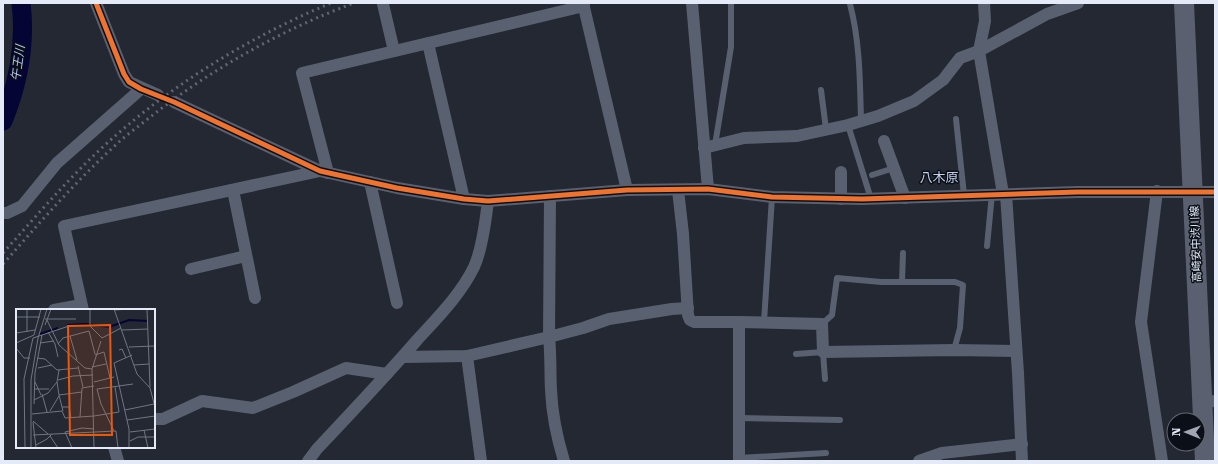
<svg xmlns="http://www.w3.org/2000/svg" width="1218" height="464" font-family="'Roboto Serif','Noto Sans JP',serif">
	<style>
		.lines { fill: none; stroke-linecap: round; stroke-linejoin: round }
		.river { stroke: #040435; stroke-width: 19 }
		.service { stroke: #596070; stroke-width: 6 }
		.minor { stroke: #596070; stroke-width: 12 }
		.primary { stroke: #5a606f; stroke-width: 20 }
		.rail { stroke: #616674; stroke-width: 3; stroke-dasharray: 2 4; stroke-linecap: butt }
		.cycleway-casing { stroke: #0b0f18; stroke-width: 8 }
		.cycleway { stroke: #ef722f; stroke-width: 5 }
		.labels { text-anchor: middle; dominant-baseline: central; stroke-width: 3; stroke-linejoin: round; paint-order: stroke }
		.street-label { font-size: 11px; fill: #e4eaf8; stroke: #0b0f18 }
		.water-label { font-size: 12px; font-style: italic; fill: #b4c6f0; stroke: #0b0f18 }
		.quarter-label { font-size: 13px; fill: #c4d0eb; stroke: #0b0f18 }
		.inset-river { fill: none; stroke: #040435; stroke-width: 2 }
		.inset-road { fill: none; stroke: #707682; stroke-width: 1 }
		.view { fill: #e8590c; fill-opacity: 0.15; stroke: #e8590c; stroke-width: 2 }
		.inset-edge { fill: none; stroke: #e4eaf8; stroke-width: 2 }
	</style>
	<rect width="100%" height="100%" fill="#232833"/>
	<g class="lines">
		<path class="river" d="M3,121C18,84 26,43 21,3"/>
		<g class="service">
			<path d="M850,4C860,42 860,82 861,121"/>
			<path d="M821,90L826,129"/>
			<path d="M956,119L964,195"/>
			<path d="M848,125L871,199"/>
			<path d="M715,145L731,47V3"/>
			<path d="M872,175L894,168"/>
			<path d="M987,246L992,194"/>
			<path d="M902,282L903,253"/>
			<path d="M764,322L772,197"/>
			<path d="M822,324L832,315L837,278L881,282H955L963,285L960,328L954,350"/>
			<path d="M796,354L823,352L825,379"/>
			<path d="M739,418L840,420"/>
			<path d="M739,458L826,453"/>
		</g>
		<g class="minor">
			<path d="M96,3L124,74L129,82L158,95"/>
			<path d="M583,3L627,190"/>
			<path d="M692,3L708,189"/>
			<path d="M984,3L985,21L979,51L1003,194"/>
			<path d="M383,4L394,51"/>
			<path d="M428,43L464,199"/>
			<path d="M174,102L320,171L397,188L464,199L488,201L627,190L708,189L772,197L862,199L1077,192H1215"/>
			<path d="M884,141L905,198"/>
			<path d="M704,148L744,138L797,136L848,125L878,116L914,101L943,80L960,58L979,51L1047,14L1078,3"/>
			<path d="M841,172V199"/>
			<path d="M328,173L302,73L584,6"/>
			<path d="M370,182L397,303"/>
			<path d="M233,190L255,298"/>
			<path d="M678,190L683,234L688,315L690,320L694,322H739L822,324L823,352L954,350L1016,351"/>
			<path d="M1157,191L1141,322L1162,461"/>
			<path d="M1006,194L1018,373L1022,461"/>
			<path d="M550,196L549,337C551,356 550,372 551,390C552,415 557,438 564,461"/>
			<path d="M3,213H7L22,206L57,163L141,89"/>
			<path d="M191,269L246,256"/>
			<path d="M54,310L81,305"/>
			<path d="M83,310L64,226L320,171"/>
			<path d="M739,322V461"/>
			<path d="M467,356L481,461"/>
			<path d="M403,357L467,356L549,337L583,328L609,319L672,309L688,308"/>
			<path d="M1202,402L1215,401"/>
			<path d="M154,419H163L202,401L253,408L293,392L346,368L387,374"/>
			<path d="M114,447L118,461"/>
			<path d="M308,461L317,449C351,413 385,377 418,339C438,317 461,294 474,267C481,252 486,218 488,201"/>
			<path d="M919,461L942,453L1022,444"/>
		</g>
		<path class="primary" d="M1184,3L1205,461"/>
		<g class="rail">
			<path d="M3,253C29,224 55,194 83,166C153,96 240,41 331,3"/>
			<path d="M3,264C41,221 78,179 120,141C129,133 139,126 149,118C210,70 281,30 354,3"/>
		</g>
		<g class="cycleway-casing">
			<path id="cycleway" d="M96,3L124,74L129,82L141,89L174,102L320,171L397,188L464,199L488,201L627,190L708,189L772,197L862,199L1077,192H1215"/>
		</g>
		<use href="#cycleway" class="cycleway"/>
	</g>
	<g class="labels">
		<g class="street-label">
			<text transform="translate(1196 244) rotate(-92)">高崎安中渋川線</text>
		</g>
		<g class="water-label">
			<text transform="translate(18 63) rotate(-82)">午王川</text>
		</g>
		<g class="quarter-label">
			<text x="939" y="177">八木原</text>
		</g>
	</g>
	<g transform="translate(16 309)">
		<rect width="139" height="139" fill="#232833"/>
		<path class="inset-river" d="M51,16L70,15L93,18L113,11L132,12M24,25L42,19"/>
		<path class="inset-road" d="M11,0V23M74,0V17L86,29M98,0L121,65L134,79L139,98M131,0L134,78M98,1L116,0M0,8H24M29,10H60M31,11L43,36L69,59L76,60M29,16L35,0M106,21L132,20M32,23L39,35L42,48M0,24L19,21M54,27L61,51M86,29L105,19M0,34L18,26L25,0M24,34L38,32M42,35L47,29L73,22L79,45M113,38L139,37M0,39L8,49H14M103,41L106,40L110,49M79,46L88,43L94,69M21,49L29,50L41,61L62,59M118,56L133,55M62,57L67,78M76,58L90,55M22,59L36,56M42,71L57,67L77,66M19,73L25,86M41,73L43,86M78,73L98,68M18,80H33M81,80L85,95L98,122M81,80L117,75M26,85L31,103M18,91L32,84L41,73L43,61M18,95L19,64L26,26M46,98H53L55,109M109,101L138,95M34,102L43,87M47,102L43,86L66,83M16,105L46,102L49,109L78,107M78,107L103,103L99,78M64,108L66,79L78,77M111,111L139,107M17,112L32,125M17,113L20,139M128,121L132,139M114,123L139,120M17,126L100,122L102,139M34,127L42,139M114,132L122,128H139M20,136L31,130L36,125M9,139L8,70L17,29L53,17M15,139V71L22,29L31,0M56,139L49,123L66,119L78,120M78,139L76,60L85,32M113,139V120L98,54L116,46"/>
		<path class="view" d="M94,16L96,126H54L52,17Z"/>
		<rect width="139" height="139" class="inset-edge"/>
	</g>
	<rect width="1218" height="464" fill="none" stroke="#e4eaf8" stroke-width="8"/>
	<g transform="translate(1186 432) rotate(271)"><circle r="19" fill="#0b0f18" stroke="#626772"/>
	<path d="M0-3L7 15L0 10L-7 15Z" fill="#a0a6b3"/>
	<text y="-6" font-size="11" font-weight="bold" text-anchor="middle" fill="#e4eaf8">N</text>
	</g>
</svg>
